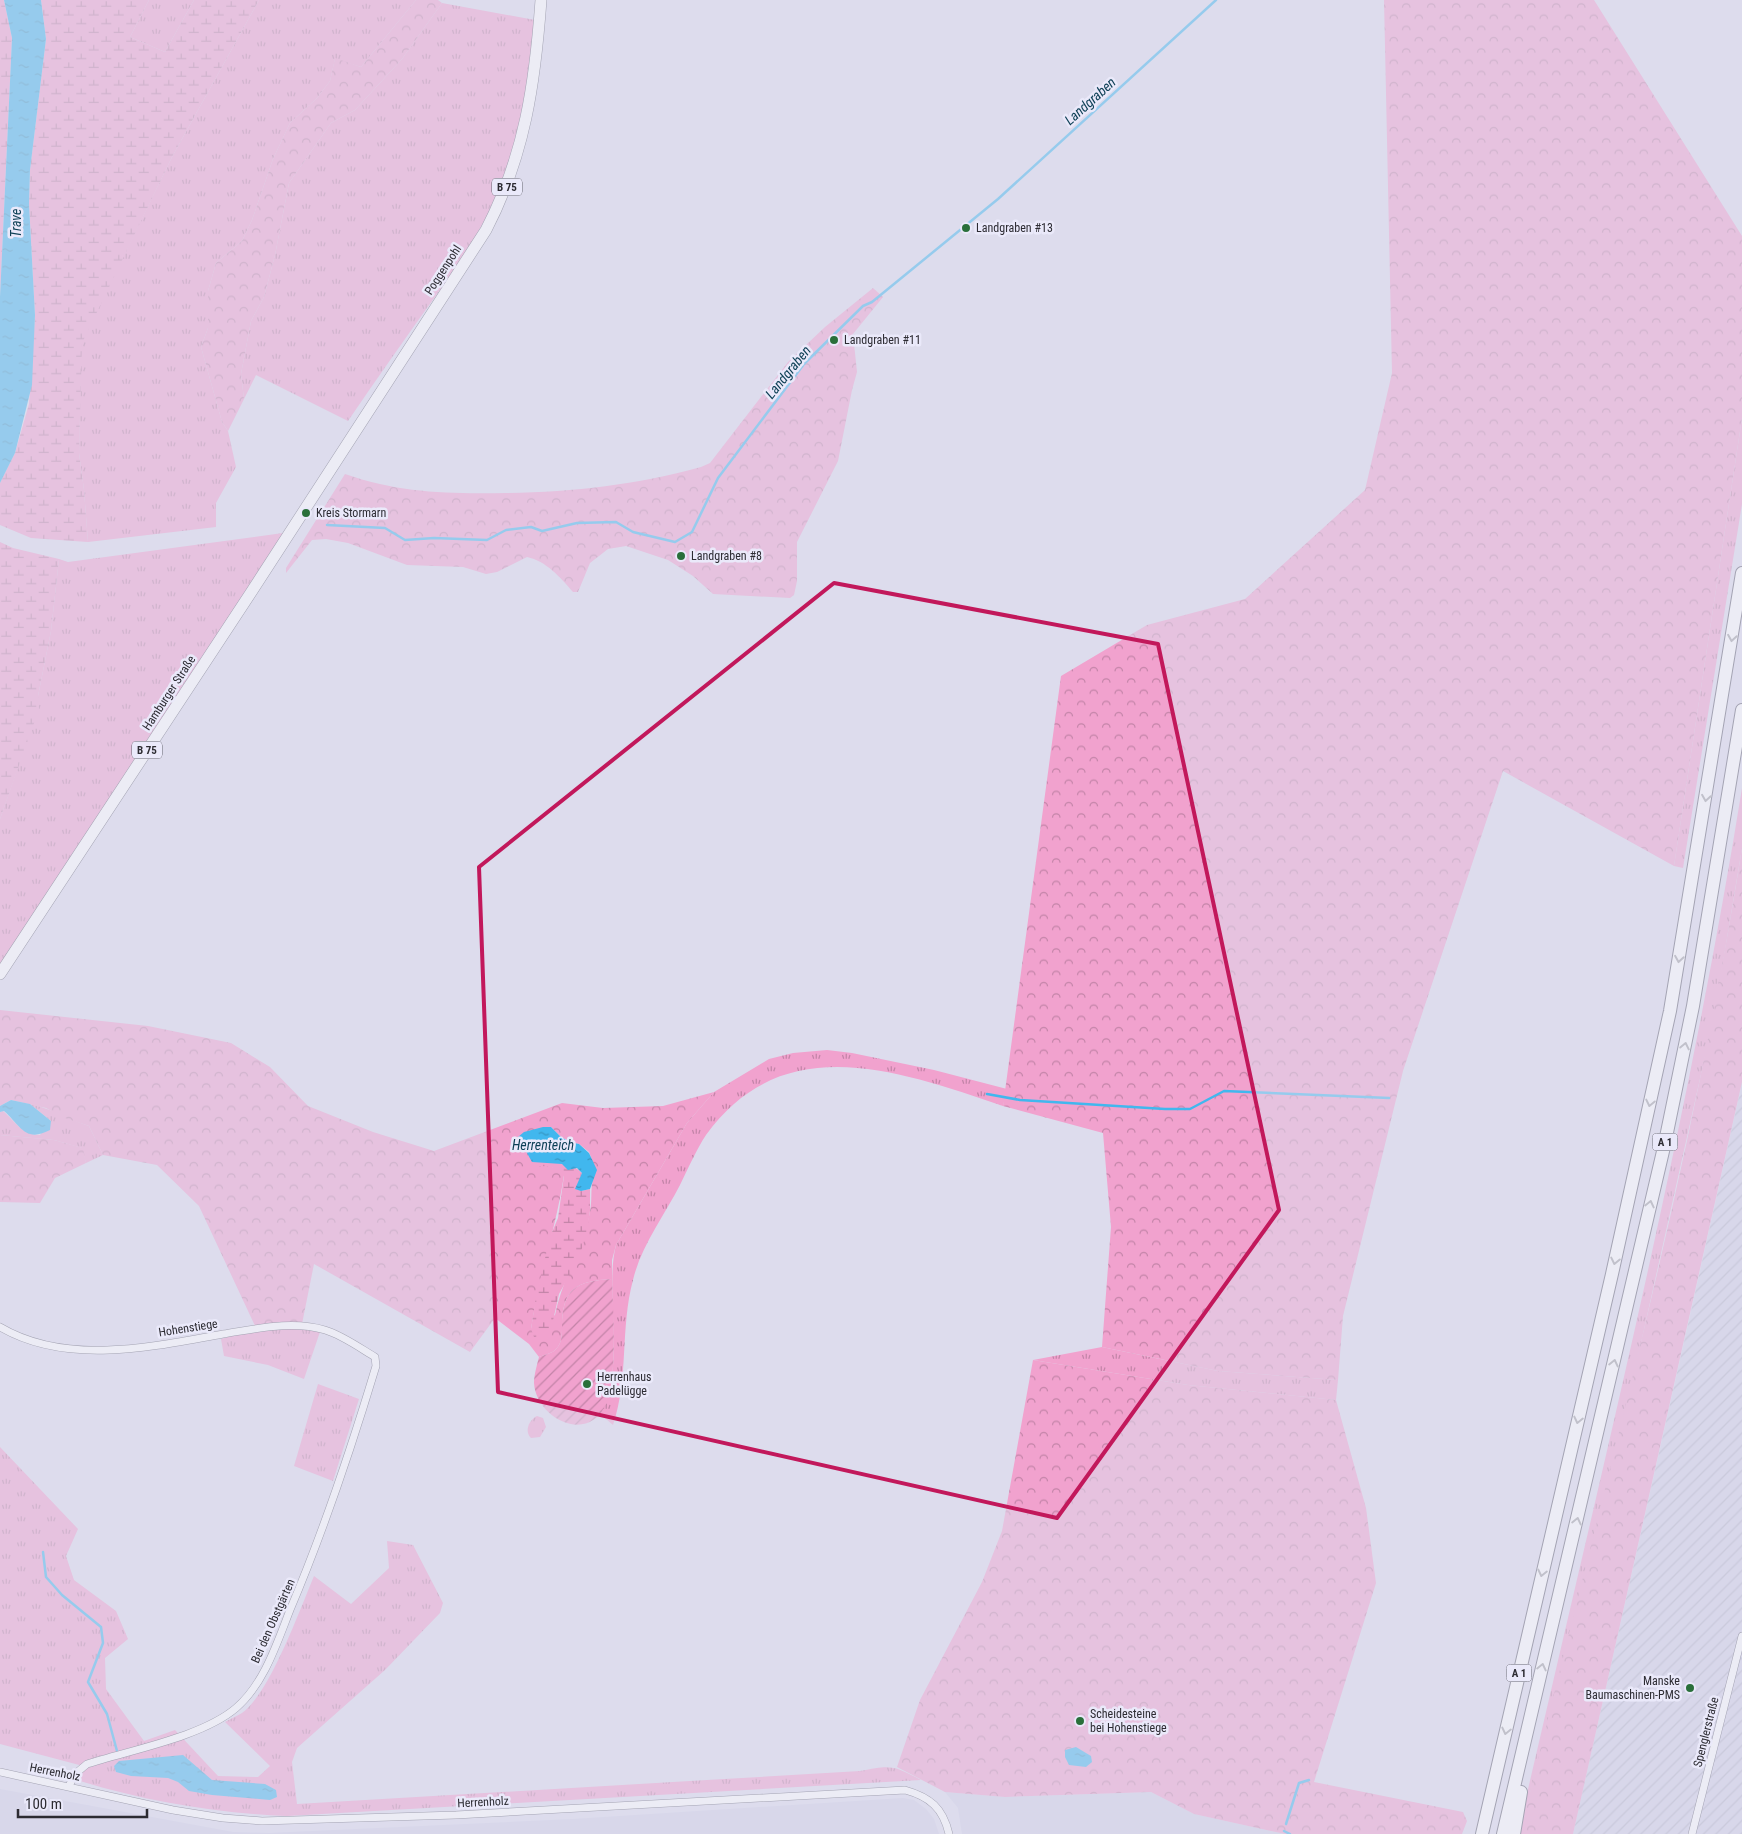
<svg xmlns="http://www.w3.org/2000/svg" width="1742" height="1834" font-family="'Roboto Condensed',sans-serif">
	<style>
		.built { fill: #d2d0e7 }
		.industrial { fill: url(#industrial-furrows) }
		.grass { fill: url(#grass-tufts) }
		.forest { fill: url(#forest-crowns); fill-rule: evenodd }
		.wetland { fill: url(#wetland-marsh) }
		.garden { fill: url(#garden-furrows) }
		.water { fill: url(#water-ripples) }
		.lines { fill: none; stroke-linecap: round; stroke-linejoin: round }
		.stream { stroke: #41b7ee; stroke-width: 2.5 }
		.street-casing { stroke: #605f6e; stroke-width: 8 }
		.primary-casing { stroke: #605f6e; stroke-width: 12 }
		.highway-casing { stroke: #605f6e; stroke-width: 14 }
		.street { stroke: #fff; stroke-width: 7 }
		.primary { stroke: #fff; stroke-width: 11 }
		.highway { stroke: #fff; stroke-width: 12 }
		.oneway { stroke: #a0a0a3 }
		.marked { fill: none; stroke: #c2185b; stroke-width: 4; stroke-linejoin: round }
		.poi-dot { fill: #296f3a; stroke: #eae9fa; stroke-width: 2 }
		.labels { text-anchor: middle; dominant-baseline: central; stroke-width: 5; stroke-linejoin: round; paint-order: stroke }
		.shield { fill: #eae9fa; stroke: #65646e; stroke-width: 1 }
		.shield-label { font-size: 11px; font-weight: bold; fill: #2c2b32 }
		.poi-label { font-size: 12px; fill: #2c2b32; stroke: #eae9fa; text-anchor: start }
		.street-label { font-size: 12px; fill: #2c2b32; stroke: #eae9fa }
		.water-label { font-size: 14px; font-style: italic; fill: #0e4056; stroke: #eae9fa }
	</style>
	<defs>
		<pattern id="industrial-furrows" width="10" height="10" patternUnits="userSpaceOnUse" patternTransform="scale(1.25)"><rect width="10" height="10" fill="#d2d0e7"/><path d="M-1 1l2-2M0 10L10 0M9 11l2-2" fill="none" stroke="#b4b3c7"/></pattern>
		<pattern id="grass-tufts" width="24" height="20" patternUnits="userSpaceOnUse" patternTransform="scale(1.25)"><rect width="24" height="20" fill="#f1a2ce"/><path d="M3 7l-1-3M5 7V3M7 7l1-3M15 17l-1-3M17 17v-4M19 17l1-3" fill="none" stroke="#c384a8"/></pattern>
		<pattern id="forest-crowns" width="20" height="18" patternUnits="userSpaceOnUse" patternTransform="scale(1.25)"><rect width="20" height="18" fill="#f1a2ce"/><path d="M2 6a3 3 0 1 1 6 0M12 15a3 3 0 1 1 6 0" fill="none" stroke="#c384a8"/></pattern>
		<pattern id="wetland-marsh" width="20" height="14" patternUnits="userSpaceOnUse" patternTransform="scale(1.25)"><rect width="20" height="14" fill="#f1a2ce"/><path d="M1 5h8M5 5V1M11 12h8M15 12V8" fill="none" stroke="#c384a8"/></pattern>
		<pattern id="garden-furrows" width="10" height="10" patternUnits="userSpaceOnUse" patternTransform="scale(1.25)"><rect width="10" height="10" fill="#f1a2ce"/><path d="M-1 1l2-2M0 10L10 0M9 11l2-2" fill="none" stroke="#c384a8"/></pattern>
		<pattern id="water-ripples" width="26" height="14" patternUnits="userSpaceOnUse" patternTransform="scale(1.25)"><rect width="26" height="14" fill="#41b7ee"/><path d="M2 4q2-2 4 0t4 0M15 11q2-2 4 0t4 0" fill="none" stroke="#3795c1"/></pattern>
	</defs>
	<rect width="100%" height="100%" fill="#dddced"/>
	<g class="built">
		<path d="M0,1789L233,1832L269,1833L573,1819L903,1798L914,1800L926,1809L934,1819L939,1834H0Z"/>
		<path d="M945,1792L1005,1797L1151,1792L1194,1814L1285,1834H962L958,1808Z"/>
	</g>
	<path class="industrial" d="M1742,1083V1834H1573L1689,1320Z"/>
	<g class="grass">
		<path d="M149,0H194L165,52L130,37Z"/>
		<path d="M259,0H416L361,67L335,59L330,81L317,98L290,123L273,159L252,220L242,241L216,263L208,291V328L201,347L222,422L228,431L236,467L216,503V527L88,542L84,490L79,453L81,343L172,157Z"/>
		<path d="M442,3L535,20C529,71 523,127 505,176C490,218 463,257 437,294C407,336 377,378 348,421L256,375L244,399L241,374L251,321L264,297L275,255L289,183L331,123L355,110L402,59Z"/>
		<path d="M1742,418V504L1683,868L1674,866Z"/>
		<path d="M283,533L0,970V819L38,709V696L51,631L59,559L68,562Z"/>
		<path d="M1742,788V848L1714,1016L1626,1410L1520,1834V1824C1599,1480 1686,1137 1742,788Z"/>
		<path d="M827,1050L852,1053L934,1070L1007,1089L1003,1106C899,1071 783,1028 706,1135C696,1150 688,1169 680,1185C664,1216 641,1246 633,1280C620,1328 629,1378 613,1425L599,1413C627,1376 604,1290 616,1245L687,1123L714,1092L769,1059L793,1053Z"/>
		<path d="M30,1104C50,1108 68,1119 89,1126L103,1155L86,1163L82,1148L54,1140L0,1135V1112L3,1111C16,1122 22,1135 40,1135L51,1121Z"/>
		<path d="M322,1326L304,1379L268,1365L224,1356L221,1339L256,1328Z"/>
		<path d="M1102,1347L1218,1371L1338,1380L1336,1400L1188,1385L1033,1360Z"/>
		<path d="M318,1384L359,1399L333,1481L294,1466Z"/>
		<path d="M537,1416L543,1418L546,1427L540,1437L531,1438C524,1431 529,1420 537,1416Z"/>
		<path d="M0,1447L78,1529L66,1556L74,1580L116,1611L128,1639L105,1658L106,1689L144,1741L175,1730L218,1776L258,1777L270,1766L225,1722C230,1719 237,1716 242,1713C270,1693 300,1609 314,1576L351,1604L389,1568L387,1541L413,1545L443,1603L440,1613L385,1670L297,1748L292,1762L297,1804L860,1771C891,1765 893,1765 921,1780L287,1816C216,1813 149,1802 80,1781L83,1766L0,1744Z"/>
	</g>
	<g class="forest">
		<path d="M416,0H438L442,3L402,59L355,110L331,123L289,183L275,255L264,297L251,321L241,374L244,399L228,431L222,422L201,347L208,328V291L216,263L242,241L252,220L273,159L290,123L317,98L330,81L335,58L361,67Z"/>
		<path d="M1384,0H1594L1742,236V418L1674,866L1503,771L1403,1071L1343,1316L1338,1380L1218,1371L1102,1347L1111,1227L1103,1133L1003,1106L1061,676L1147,625L1245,599L1365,490L1392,373Z"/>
		<path d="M873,288L883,297L853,334L857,372L852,390L838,461L797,542V581L794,595L790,598L713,594L693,576L668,560L626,546L608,549L590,563L578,592H573C560,577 546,561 527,557L497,572L486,574L463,567L407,565L348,543L326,539L312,540L286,573V568L345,474C399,493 449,494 506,493C574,492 635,485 701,467L710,463L788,362L825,327Z"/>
		<path d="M1742,848V1082L1573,1834H1520C1598,1506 1690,1181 1742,848Z"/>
		<path d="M0,1010L148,1026L231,1043L270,1067L308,1106L373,1132L434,1151L562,1103L603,1108L663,1106L714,1092L687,1123L616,1245L612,1260V1279C576,1281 562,1289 562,1327C562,1335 562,1343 556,1349C553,1353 544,1355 539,1357L529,1344L495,1318L470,1352L314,1264L302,1324L256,1328L199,1206L157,1165L103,1155L89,1126L62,1117L46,1108L11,1100L0,1106ZM551,1127L561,1137L570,1142L579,1144L589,1152L596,1170C589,1186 593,1196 590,1212C583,1247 562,1279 555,1315L531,1329C539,1276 556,1228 564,1175L558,1169L549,1166Z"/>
		<path d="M0,1135L54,1140L83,1148L86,1163L55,1178L40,1203L0,1202Z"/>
		<path d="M1033,1360L1188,1385L1336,1400L1366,1508L1376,1583L1314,1782L1463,1812L1467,1821L1462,1834H1285L1194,1814L1151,1792L1005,1797L945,1792L897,1767L920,1700L982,1582L1002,1531Z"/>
	</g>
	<g class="wetland">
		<path d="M0,0H4L12,38L0,297Z"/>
		<path d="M41,0H149L130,37L165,52L194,0H259L172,157L82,343L79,453L84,490L88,542L31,538L0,525V483L15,453L29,404L35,315L29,204L30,170L46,39Z"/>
		<path d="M0,542L13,548L59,559L51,631L38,696L39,709L0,819Z"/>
		<path d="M532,1162C548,1162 571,1161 582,1173L579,1182L581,1191L590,1189V1211L587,1231L579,1258L559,1294L552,1325L542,1336L534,1337L531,1329L536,1297L550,1237L558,1218L564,1176C555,1166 549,1166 537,1166Z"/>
	</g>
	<path class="garden" d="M612,1279C613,1311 618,1376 606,1404C588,1445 536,1418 534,1383C534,1375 537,1365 539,1357C544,1355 553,1353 556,1349C562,1343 562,1335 562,1327C562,1289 576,1281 612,1279Z"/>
	<g class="water">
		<path d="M4,0H41L46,39L30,170L29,204L35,315L32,385L15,453L0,483V297L12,38Z"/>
		<path d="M11,1100L30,1104L51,1121L50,1130C25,1143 21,1126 4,1111L0,1112V1106Z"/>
		<path d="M543,1127H551L561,1137L570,1142L579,1144L589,1153L597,1170L590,1189L581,1191L575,1189L582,1173L577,1168L568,1170L562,1164L532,1162L518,1137L524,1132Z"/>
		<path d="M1076,1747L1091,1756L1092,1762L1086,1767L1069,1765L1065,1757V1750Z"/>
		<path d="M183,1755L212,1780L265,1784L276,1790L277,1797L270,1800L212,1795L189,1791L178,1782L168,1778L131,1776L116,1772L114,1766L119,1761Z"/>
	</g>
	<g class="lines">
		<g class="stream">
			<path d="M327,525L385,528L405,540L434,538L487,540L506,530L531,527L542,531L577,523L616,522L633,532L675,542L692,532L718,478L804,364L863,306L872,302L998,199L1216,0"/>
			<path d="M987,1094L1020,1100L1165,1109H1190L1224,1091L1389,1098"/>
			<path d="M43,1552L46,1577L62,1595L101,1627L103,1643L88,1682L107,1714L117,1751"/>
			<path d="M1286,1824L1299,1783L1309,1780"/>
			<path d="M1284,1831L1290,1834"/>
		</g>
		<g class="street-casing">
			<g id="street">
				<path d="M0,1327C66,1366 152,1347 223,1334C256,1329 292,1320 325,1330C342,1335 360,1348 375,1357L376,1366C351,1449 324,1530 290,1610C277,1643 264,1684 236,1708C202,1737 130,1750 87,1764L75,1774L69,1786"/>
				<path d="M0,1772L173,1810L223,1818L262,1821L456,1815L905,1790C930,1797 943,1808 949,1834"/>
				<path d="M1692,1834L1742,1636"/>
			</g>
		</g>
		<g class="primary-casing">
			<path id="primary" d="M0,974L250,594L486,230C525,155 535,83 541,0"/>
		</g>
		<g class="highway-casing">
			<g id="highway">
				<path d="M1482,1834L1612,1274L1670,1011L1742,573"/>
				<path d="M1503,1834L1664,1147L1693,1006L1742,710"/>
				<path d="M1514,1834L1521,1792"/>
			</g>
		</g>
		<use href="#street" class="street"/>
		<use href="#primary" class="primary"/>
		<use href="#highway" class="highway"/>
	</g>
	<defs><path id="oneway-chevron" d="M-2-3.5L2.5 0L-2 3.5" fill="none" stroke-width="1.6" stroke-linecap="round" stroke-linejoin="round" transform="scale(1.25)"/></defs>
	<g class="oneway">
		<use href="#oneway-chevron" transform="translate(1732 638) rotate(99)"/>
		<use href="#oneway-chevron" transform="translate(1706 798) rotate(99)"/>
		<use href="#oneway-chevron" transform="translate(1679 959) rotate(99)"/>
		<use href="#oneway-chevron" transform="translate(1685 1046) rotate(-78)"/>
		<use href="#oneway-chevron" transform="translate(1650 1103) rotate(102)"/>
		<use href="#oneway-chevron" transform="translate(1650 1204) rotate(-77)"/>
		<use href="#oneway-chevron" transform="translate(1615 1261) rotate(102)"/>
		<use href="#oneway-chevron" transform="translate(1614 1363) rotate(-77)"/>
		<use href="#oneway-chevron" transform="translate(1578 1420) rotate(103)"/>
		<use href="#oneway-chevron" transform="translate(1577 1521) rotate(-77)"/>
		<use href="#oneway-chevron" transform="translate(1542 1573) rotate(103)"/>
		<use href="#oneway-chevron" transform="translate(1542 1667) rotate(-77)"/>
		<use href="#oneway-chevron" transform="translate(1506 1731) rotate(103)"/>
	</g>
	<path d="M0 0H1742V1834H0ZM834,583L1158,644L1279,1210L1057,1518L498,1392L479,867Z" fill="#dddced" fill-opacity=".55" fill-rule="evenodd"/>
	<path class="marked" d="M834,583L1158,644L1279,1210L1057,1518L498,1392L479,867Z"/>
	<g class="poi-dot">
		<circle cx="966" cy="228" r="5"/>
		<circle cx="834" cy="340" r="5"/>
		<circle cx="306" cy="513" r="5"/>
		<circle cx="681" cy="556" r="5"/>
		<circle cx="587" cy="1384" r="5"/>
		<circle cx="1690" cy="1688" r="5"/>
		<circle cx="1080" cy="1721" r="5"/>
	</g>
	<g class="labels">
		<g class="shield">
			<rect x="492" y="178.5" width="30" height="17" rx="4"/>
			<rect x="132" y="741.5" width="30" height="17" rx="4"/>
			<rect x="1652.5" y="1133.5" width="25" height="17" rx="4"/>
			<rect x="1506.5" y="1664.5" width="25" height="17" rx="4"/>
		</g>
		<g class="shield-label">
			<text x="507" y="187">B 75</text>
			<text x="147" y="750">B 75</text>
			<text x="1665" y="1142">A 1</text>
			<text x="1519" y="1673">A 1</text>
		</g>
		<g class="poi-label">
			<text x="976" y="228">Landgraben #13</text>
			<text x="844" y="340">Landgraben #11</text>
			<text x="316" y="513">Kreis Stormarn</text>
			<text x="691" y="556">Landgraben #8</text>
			<text x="597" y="1377">Herrenhaus<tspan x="597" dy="14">Padelügge</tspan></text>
			<text x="1680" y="1681" text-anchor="end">Manske<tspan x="1680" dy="14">Baumaschinen-PMS</tspan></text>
			<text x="1090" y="1714">Scheidesteine<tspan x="1090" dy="14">bei Hohenstiege</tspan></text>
		</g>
		<g class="street-label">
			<text transform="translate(443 270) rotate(-57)">Poggenpohl</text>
			<text transform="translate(169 693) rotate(-57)">Hamburger Straße</text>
			<text transform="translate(188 1328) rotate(-9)">Hohenstiege</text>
			<text transform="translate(273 1621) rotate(-66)">Bei den Obstgärten</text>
			<text transform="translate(1706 1732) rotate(-76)">Spenglerstraße</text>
			<text transform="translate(55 1772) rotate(11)">Herrenholz</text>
			<text transform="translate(483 1802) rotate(-3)">Herrenholz</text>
		</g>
		<g class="water-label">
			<text transform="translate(1090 101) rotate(-42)">Landgraben</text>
			<text transform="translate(16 223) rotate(-90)">Trave</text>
			<text transform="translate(788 372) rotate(-51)">Landgraben</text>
			<text x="543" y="1145">Herrenteich</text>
		</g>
	</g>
	<path d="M18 1809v8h129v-8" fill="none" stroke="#2c2b32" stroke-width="2.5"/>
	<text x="25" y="1809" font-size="15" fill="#2c2b32" stroke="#eae9fa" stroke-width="4" paint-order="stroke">100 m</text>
</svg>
